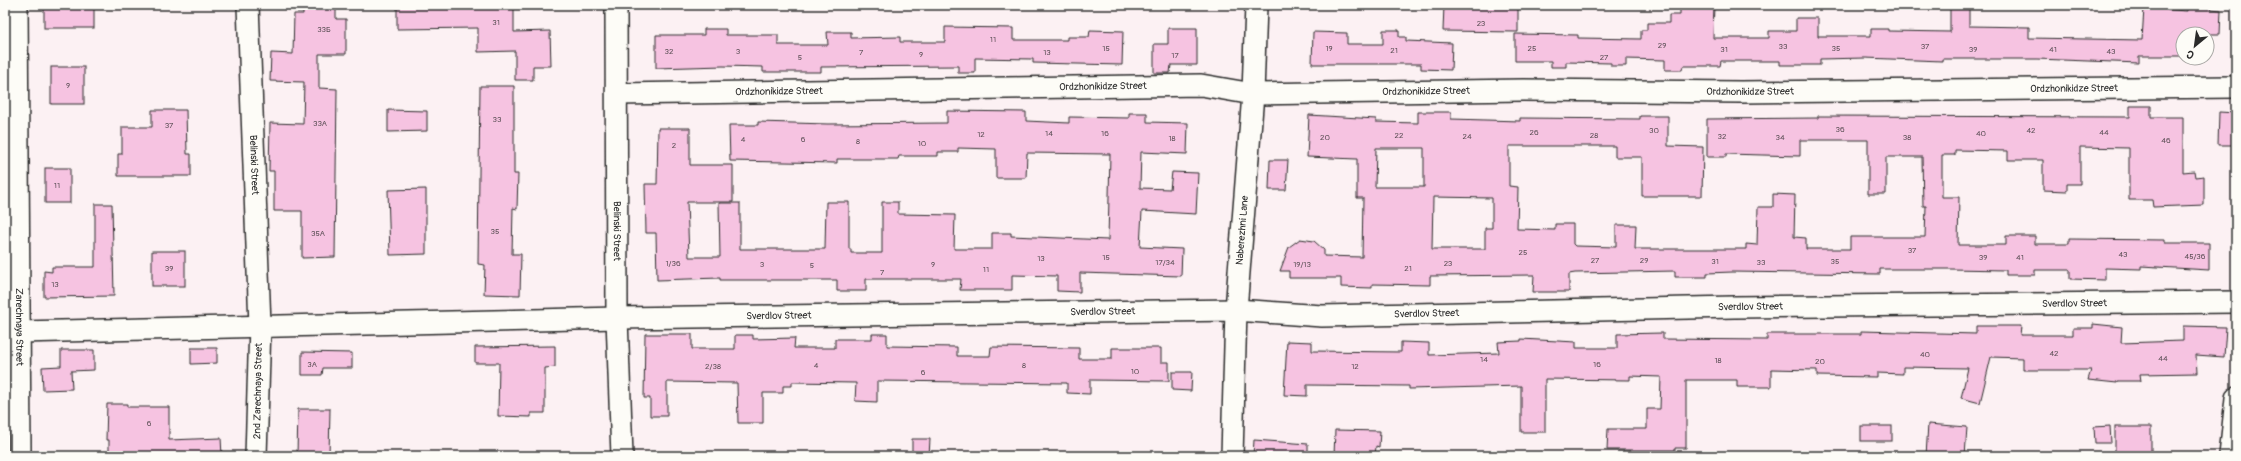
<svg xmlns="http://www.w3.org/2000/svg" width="2241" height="461" font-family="Pangolin,sans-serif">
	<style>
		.building { fill: #f6c3e1; stroke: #2b2b2b; fill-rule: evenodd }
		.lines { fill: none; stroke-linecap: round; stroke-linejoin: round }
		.minor-casing { stroke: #2b2b2b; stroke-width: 24 }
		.minor { stroke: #fdfcf7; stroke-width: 21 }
		.labels { text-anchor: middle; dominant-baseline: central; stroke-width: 3.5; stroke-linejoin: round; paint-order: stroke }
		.number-label { font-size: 8px; fill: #5e5158 }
		.street-label { font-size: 10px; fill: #2b2b2b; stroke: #fdfcf7 }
	</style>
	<rect width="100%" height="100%" fill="#fcf1f3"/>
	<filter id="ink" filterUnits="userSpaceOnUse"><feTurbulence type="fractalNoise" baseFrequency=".025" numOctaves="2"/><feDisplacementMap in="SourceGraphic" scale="8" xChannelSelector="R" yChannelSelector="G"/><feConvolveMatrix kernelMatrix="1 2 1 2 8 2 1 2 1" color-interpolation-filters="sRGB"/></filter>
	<g filter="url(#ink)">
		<g class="building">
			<path d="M303,5H336V19H346V54H319V88L337,89L335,257L302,258V211H274V171H269L270,123L303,124L304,82L270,81L271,53L293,54L294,14H303Z"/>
			<path d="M439,5H514V32L550,31L551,66H533V80H515V51L478,52V28L397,29V6Z"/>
			<path d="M1444,5H1518V32L1443,31Z"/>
			<path d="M1680,5H1714L1713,38H1769V31H1796V18H1818V36H1871V29H1888V31L1950,32V5H1969V26L2029,27V38L2142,40L2144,8L2187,11V5H2212L2211,9L2221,10L2220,34H2183V56H2139V63L2037,59H1942V61L1865,58L1820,59V65H1780V61H1721L1720,66H1683L1682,70H1665V60L1626,59V66H1611V63L1566,62V67H1551V61H1515V34L1578,35V38L1641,39V30H1647V23H1669V15H1680Z"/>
			<rect x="44" y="7" width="50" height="21"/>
			<path d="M945,27L1013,28V40H1067V37H1089L1090,30L1123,31L1122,65L1033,63V59L975,58V73H958V66L821,67V72H763V67L723,66L656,68V35H704V29H726V35H778V45H828L827,32H851V38L900,37V42H945Z"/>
			<path d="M1168,28H1197V65H1171L1170,73H1154V44H1168Z"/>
			<path d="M1383,30H1399V37H1406V41L1452,43L1451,70L1421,69V64H1312L1313,32L1347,33V44H1383Z"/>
			<rect x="51" y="67" width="33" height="37"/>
			<path d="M480,86H514V174H518L517,209L513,208L512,254H521L520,295L484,294L485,265L478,264Z"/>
			<path d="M2130,106H2151V117H2183V172L2194,171L2195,177L2204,176V205L2153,207L2152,200H2129V148L2080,147V184H2067V191L2043,190V160H2008V151L1955,150V155H1942V197H1959L1958,245H2006V236H2035V244H2069V239L2165,240V243H2209V270L2141,266V269L2105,268V280L2070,279V270H2035V275H2006V270L1950,269H1880V274L1732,272L1707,273V277H1675V271L1575,273L1569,274V292H1533L1534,275L1430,276V285L1372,284V288L1341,287V278H1289V271H1280L1289,247L1300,239L1314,241L1324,250V256L1362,257L1363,198H1357V159L1307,157L1309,115L1376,119V122L1418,123V112H1451V119L1520,121V118L1640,119V116H1668V146L1703,147L1702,196H1642V157H1615V146H1509V186L1518,187L1517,229L1555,230V224H1573V244L1575,246L1616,247V225H1636L1635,249H1746V244L1757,245L1758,207H1773V194L1795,195L1794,237L1806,238V249H1850V237H1925L1926,206H1923L1922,157H1886V194H1868V140H1800V156L1726,154V157H1707V119L1818,118V116L2130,117ZM1376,148H1424V187H1375ZM1433,197L1492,198V228H1485V249H1432Z"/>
			<path d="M152,110H186L187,154H191V176H118V154H122V127H152Z"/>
			<path d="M388,110L427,111V131L388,132Z"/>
			<path d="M947,111L1026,112V121L1069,123V117L1129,118V113H1147V122L1188,123L1187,154L1141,152L1140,188L1170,189L1172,172L1198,173L1196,214L1142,211L1140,247L1182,249L1181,276L1080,273V292L1057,291V276L1012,275V290H960L961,279H866V291H837V280H720V278L657,280L656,233H646L645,184H657L658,128H690V165H733V202H687L689,257H720L719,203H740V249H825L826,202H849V249H851V253H882V202H898V214L955,215L954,249H992V233H1011V236L1108,240L1110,154L1027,153L1026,178H996V149L958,148V152H938V156H899L898,159H837V163L730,161L729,125H758V122L828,124L947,123Z"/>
			<path d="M2219,112L2236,113V145H2218Z"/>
			<path d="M1270,160H1288L1286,190H1269Z"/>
			<rect x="45" y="168" width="25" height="35"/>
			<path d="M426,189V254L390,255L388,190Z"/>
			<path d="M95,204H112L114,296L44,297V271L52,272V267H95Z"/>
			<rect x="152" y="251" width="33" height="35"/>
			<path d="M2093,324L2122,327L2121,343L2183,341V326L2226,327L2224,357L2196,355L2197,373L2140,374L2141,381H2117V383L2088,380L2091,370H2023V358L1991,357L1980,403L1961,398L1968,368L1903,367V374L1877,373V377L1817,376V370L1771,369V387H1737V380H1686V448H1675V450H1607L1608,429H1647V409H1660L1661,377L1630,376V380L1545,379V432H1521V386L1409,389V386L1307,385V396L1284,395L1287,341L1312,342V351L1401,352V342L1429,343V355L1499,353L1498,342L1521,341V339L1576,342V348H1617V334L1663,333V339L1767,340V334H1861V331L1976,334V326H2021L2020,335H2073V328H2093Z"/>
			<path d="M645,334H692V349H735V335H753V339L795,338L794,348H835V339H872V334H887V346L957,347V356H990L991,347L1079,348V359H1112V348H1161V362H1169V381L1090,380V394L1067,393V383L877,381V402L855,401L856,383L792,382V386H783V393H763V423H738L737,383L667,382V416H650V398H644Z"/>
			<path d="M555,346V367L545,368V413H531V417L498,416L499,363H475V347Z"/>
			<path d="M191,348H217V363L191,364Z"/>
			<path d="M61,350H94V370L71,371L72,389L43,390L42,367L61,366Z"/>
			<path d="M302,352L352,353V368H323L322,375H302Z"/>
			<path d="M1172,372H1192L1191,391L1172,390Z"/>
			<path d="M107,404H127V407H169V440L221,438L222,456H132V454H109V440H106Z"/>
			<path d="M298,409H330L329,456H297Z"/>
			<path d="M1928,424L1967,427L1965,456H1926Z"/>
			<rect x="1861" y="426" width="31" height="15"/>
			<path d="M2110,426L2111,443H2095L2094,427Z"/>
			<rect x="2115" y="427" width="36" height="29"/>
			<path d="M1335,430L1380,431L1379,447L1376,446L1375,456H1334Z"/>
			<path d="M912,439H930L929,456H912Z"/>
			<path d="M1254,440L1308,444V456H1253Z"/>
		</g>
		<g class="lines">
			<g class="minor-casing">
				<g id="minor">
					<path id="s1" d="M17,5L20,456"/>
					<path id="s2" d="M248,5L260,325L256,456"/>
					<path id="s3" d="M616,5L617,318L622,456"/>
					<path id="s4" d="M617,94L1201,85L1253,94L1523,90L1741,92L2236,87"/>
					<path id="s5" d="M20,332L617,318L1236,310L1322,316L1734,307L2236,302"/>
					<path id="s6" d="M1232,456L1236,310L1253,94L1256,5"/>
					<path d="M2230,456L2236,398"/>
				</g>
			</g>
			<use href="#minor" class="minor"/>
		</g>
	</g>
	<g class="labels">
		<g class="number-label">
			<text x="496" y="22">31</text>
			<text x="1481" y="23">23</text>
			<text x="324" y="29">33Б</text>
			<text x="993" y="39">11</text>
			<text x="1662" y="45">29</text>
			<text x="1783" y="46">33</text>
			<text x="1925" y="46">37</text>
			<text x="1106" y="48">15</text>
			<text x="1329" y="48">19</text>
			<text x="1532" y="48">25</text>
			<text x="1836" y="48">35</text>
			<text x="1724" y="49">31</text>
			<text x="1973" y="49">39</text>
			<text x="2053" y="49">41</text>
			<text x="1394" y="50">21</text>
			<text x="669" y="51">32</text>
			<text x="738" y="51">3</text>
			<text x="2111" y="51">43</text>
			<text x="861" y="52">7</text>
			<text x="1047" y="52">13</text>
			<text x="921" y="54">9</text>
			<text x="1175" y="55">17</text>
			<text x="800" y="57">5</text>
			<text x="1604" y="57">27</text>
			<text x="68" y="85">9</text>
			<text x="497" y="119">33</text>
			<text x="320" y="123">33А</text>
			<text x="169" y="125">37</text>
			<text x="1840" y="129">36</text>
			<text x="1654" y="130">30</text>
			<text x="2031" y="130">42</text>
			<text x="1534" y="132">26</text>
			<text x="2104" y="132">44</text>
			<text x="1049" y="133">14</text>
			<text x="1105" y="133">16</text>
			<text x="1981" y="133">40</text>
			<text x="981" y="134">12</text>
			<text x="1399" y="135">22</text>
			<text x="1594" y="135">28</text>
			<text x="1467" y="136">24</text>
			<text x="1722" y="136">32</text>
			<text x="1325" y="137">20</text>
			<text x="1780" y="137">34</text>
			<text x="1907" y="137">38</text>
			<text x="1172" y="138">18</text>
			<text x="743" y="139">4</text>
			<text x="803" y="139">6</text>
			<text x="2166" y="140">46</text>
			<text x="858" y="141">8</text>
			<text x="922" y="143">10</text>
			<text x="674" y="145">2</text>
			<text x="57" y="185">11</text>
			<text x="495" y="231">35</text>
			<text x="318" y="233">35А</text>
			<text x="1912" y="250">37</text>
			<text x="1523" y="252">25</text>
			<text x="2123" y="254">43</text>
			<text x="2195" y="256">45/36</text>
			<text x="1106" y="257">15</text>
			<text x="1983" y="257">39</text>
			<text x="2020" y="257">41</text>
			<text x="1041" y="258">13</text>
			<text x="1595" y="260">27</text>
			<text x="1644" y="260">29</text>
			<text x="1715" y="261">31</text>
			<text x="1835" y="261">35</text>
			<text x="1165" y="262">17/34</text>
			<text x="1761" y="262">33</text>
			<text x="673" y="263">1/36</text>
			<text x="1448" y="263">23</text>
			<text x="762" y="264">3</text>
			<text x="933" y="264">9</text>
			<text x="1302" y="264">19/13</text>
			<text x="812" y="265">5</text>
			<text x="169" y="268">39</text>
			<text x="1408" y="268">21</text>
			<text x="986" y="269">11</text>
			<text x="882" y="272">7</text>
			<text x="55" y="284">13</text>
			<text x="2054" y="353">42</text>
			<text x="1925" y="354">40</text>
			<text x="2163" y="358">44</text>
			<text x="1484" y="359">14</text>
			<text x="1718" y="360">18</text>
			<text x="1820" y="361">20</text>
			<text x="312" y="364">3А</text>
			<text x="1597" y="364">16</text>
			<text x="816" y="365">4</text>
			<text x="1024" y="365">8</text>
			<text x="713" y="366">2/38</text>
			<text x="1355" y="366">12</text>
			<text x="1135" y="371">10</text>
			<text x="923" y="372">6</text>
			<text x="149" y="423">6</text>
		</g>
		<g class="street-label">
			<text stroke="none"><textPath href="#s4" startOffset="486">Ordzhonikidze Street</textPath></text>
			<text stroke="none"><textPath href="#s4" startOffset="1458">Ordzhonikidze Street</textPath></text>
			<text stroke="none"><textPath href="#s4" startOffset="162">Ordzhonikidze Street</textPath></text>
			<text stroke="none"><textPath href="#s4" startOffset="810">Ordzhonikidze Street</textPath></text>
			<text stroke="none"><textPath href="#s4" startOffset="1134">Ordzhonikidze Street</textPath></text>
			<text stroke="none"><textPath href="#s2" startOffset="160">Belinski Street</textPath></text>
			<text stroke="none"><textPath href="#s6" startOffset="226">Naberezhni Lane</textPath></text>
			<text stroke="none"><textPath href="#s3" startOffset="226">Belinski Street</textPath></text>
			<text stroke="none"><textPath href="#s5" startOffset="2055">Sverdlov Street</textPath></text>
			<text stroke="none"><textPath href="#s5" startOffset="1731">Sverdlov Street</textPath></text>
			<text stroke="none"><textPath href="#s5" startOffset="1083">Sverdlov Street</textPath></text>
			<text stroke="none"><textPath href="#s5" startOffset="1407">Sverdlov Street</textPath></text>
			<text stroke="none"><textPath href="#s5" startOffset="759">Sverdlov Street</textPath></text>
			<text stroke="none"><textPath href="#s1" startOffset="322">Zarechnaya Street</textPath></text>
			<text transform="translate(258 391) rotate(-89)">2nd Zarechnaya Street</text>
		</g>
	</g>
	<rect width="2241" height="461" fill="none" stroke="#fdfcf7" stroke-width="20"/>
	<rect x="10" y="10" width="2221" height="441" fill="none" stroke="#2b2b2b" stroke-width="1.5" filter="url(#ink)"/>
	<g transform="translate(2195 46) rotate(209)"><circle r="19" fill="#fdfcf7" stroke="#a9a8a5"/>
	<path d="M0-3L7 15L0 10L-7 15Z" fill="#2b2b2b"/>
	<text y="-6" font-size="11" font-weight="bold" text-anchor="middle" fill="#2b2b2b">С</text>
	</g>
</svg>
